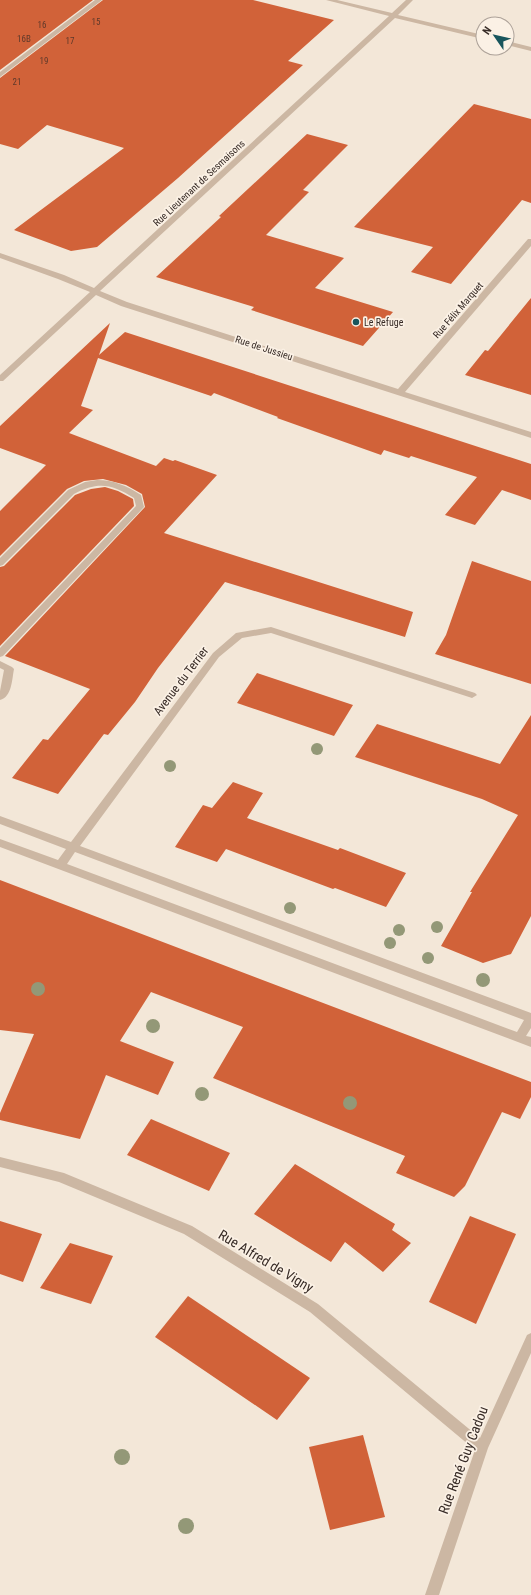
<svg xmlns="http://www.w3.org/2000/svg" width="531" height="1595" font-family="'Roboto Condensed',sans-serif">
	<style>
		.building { fill: #d16239 }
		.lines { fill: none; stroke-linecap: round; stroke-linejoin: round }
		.minor { fill: #ccb7a3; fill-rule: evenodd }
		.tree { fill: #939877 }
		.poi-dot { fill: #18555c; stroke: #fbf1e5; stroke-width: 1.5 }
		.labels { text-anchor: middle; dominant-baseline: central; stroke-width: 3.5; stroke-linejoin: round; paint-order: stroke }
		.far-number-label { font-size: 9px; fill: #5e392b }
		.far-street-label { font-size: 10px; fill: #372b26; stroke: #fbf1e5 }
		.far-poi-label { font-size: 10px; fill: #372b26; stroke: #fbf1e5; text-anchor: start }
		.street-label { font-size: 12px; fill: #372b26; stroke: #fbf1e5 }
		.near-street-label { font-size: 14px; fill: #372b26; stroke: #fbf1e5 }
	</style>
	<rect width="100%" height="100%" fill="#f3e7d8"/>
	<g class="building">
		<path d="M0,0H93L0,70Z"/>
		<path d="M103,0H253L334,20L288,61L303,65L178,178L97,247L71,251L14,230L124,148L47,125L18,149L0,144V78Z"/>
		<path d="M474,104L531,119V203L522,200L451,284L411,272L433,247L354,227Z"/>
		<path d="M307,134L348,145L303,190L309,192L266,235L344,258L315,288L393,312L363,346L251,310L254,307L156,277L221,217L219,216Z"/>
		<path d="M531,298V395L465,375L485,350L488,351Z"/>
		<path d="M110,323L99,355L125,332L531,464V500L502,490L475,525L445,515L477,477L411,456L409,458L384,450L381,455L277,418L278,417L214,393L211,396L98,358L81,406L93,410L69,433L156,466L164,458L173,461L175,460L217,475L164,533L413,612L405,637L225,582L158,668L135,702L108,735L104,734L58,794L12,778L43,739L48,740L90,689L5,656L145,507L142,494L126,485L103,479L84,481L67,489L0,556V511L46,465L0,448V426Z"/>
		<path d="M105,487L118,491L133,499L134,506L0,646V567L4,566L75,495L91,489Z"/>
		<path d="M472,561L531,581V684L435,654L446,635Z"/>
		<path d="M257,673L353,705L334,736L237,703Z"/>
		<path d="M531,715V916L511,954L483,963L441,946L472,892H470L518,815L482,799L355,757L377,724L500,764Z"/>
		<path d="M233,782L263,793L247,818L338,850L340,848L406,873L386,907L335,888L333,889L226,849L217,862L175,847L203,805L212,808Z"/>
		<path d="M0,880L531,1082V1097L520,1119L502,1112L465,1186L454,1197L396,1173L405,1156L213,1078L243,1027L151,992L120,1041L174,1062L158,1095L106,1075L80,1139L0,1120V1113L34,1034L0,1030Z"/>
		<path d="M151,1119L230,1153L209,1191L127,1155Z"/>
		<path d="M295,1164L395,1224L392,1230L411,1243L383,1272L345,1242L331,1262L254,1214Z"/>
		<path d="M470,1216L516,1234L476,1324L429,1302Z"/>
		<path d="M0,1221L42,1234L23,1282L0,1274Z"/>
		<path d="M70,1243L113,1256L91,1304L40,1288Z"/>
		<path d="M188,1296L310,1378L277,1420L155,1337Z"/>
		<path d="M363,1435L385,1517L330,1530L309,1447Z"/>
	</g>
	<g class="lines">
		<g class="minor">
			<path d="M95,0H102L0,77V72Z"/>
			<path d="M326,0H337L392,13L406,0H413L398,15L483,35V39L395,18L100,291L127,302L398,389L528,239H531V246L405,392L531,432V438L121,306L96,295L3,381H0V375L90,292L58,279L0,258V253L64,275L94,288L389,16Z"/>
			<path d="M507,41L531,47V51L507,45Z"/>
			<path d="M97,480C114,480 127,486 141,495L144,507L3,656L0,657V648L136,506L134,498C112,484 98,481 74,494L3,565L0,566V558L68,490L85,482Z"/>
			<path d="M271,627L475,693L477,695L472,698L469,697L271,633L242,638L219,657L80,846L531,1013V1028L526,1036L531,1037V1047L0,847V839L58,860L66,849L0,824V816L71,842L213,653L236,633ZM75,852L524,1020L517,1032L67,864Z"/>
			<path d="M0,661L12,667L14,669C12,679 12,697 0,700V691L4,670L0,668Z"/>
			<path d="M0,1157L64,1173L192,1226L318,1304L480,1438L527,1335L531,1333V1353L488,1448L439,1595H425L475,1450L310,1312L184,1234L59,1182L0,1167Z"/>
		</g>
	</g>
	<g class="tree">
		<circle cx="317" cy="749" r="6"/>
		<circle cx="170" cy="766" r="6"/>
		<circle cx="290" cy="908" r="6"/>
		<circle cx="437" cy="927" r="6"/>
		<circle cx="399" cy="930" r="6"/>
		<circle cx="390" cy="943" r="6"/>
		<circle cx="428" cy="958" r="6"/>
		<circle cx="483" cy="980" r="7"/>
		<circle cx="38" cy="989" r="7"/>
		<circle cx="153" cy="1026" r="7"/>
		<circle cx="202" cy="1094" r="7"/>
		<circle cx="350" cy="1103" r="7"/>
		<circle cx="122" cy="1457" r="8"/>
		<circle cx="186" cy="1526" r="8"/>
	</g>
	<circle class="poi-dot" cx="356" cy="322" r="4"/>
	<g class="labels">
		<g class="far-number-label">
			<text x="96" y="22">15</text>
			<text x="42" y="25">16</text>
			<text x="24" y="39">16B</text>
			<text x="70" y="41">17</text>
			<text x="44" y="61">19</text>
			<text x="17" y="82">21</text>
		</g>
		<g class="far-street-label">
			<text transform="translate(199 183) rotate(-43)">Rue Lieutenant de Sesmaisons</text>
			<text transform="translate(458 310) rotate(-49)">Rue Félix Marquet</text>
			<text transform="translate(264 348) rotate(18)">Rue de Jussieu</text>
		</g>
		<g class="far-poi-label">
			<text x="364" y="322">Le Refuge</text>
		</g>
		<g class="street-label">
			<text transform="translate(181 681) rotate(-53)">Avenue du Terrier</text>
		</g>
		<g class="near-street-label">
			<text transform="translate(266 1261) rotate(31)">Rue Alfred de Vigny</text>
			<text transform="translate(463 1460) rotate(-69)">Rue René Guy Cadou</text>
		</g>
	</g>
	<g transform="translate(495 36) rotate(304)"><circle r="19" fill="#fbf1e5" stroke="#ada299"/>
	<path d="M0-3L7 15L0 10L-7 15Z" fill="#18555c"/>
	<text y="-6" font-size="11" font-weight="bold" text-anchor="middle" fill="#372b26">N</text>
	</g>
</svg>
